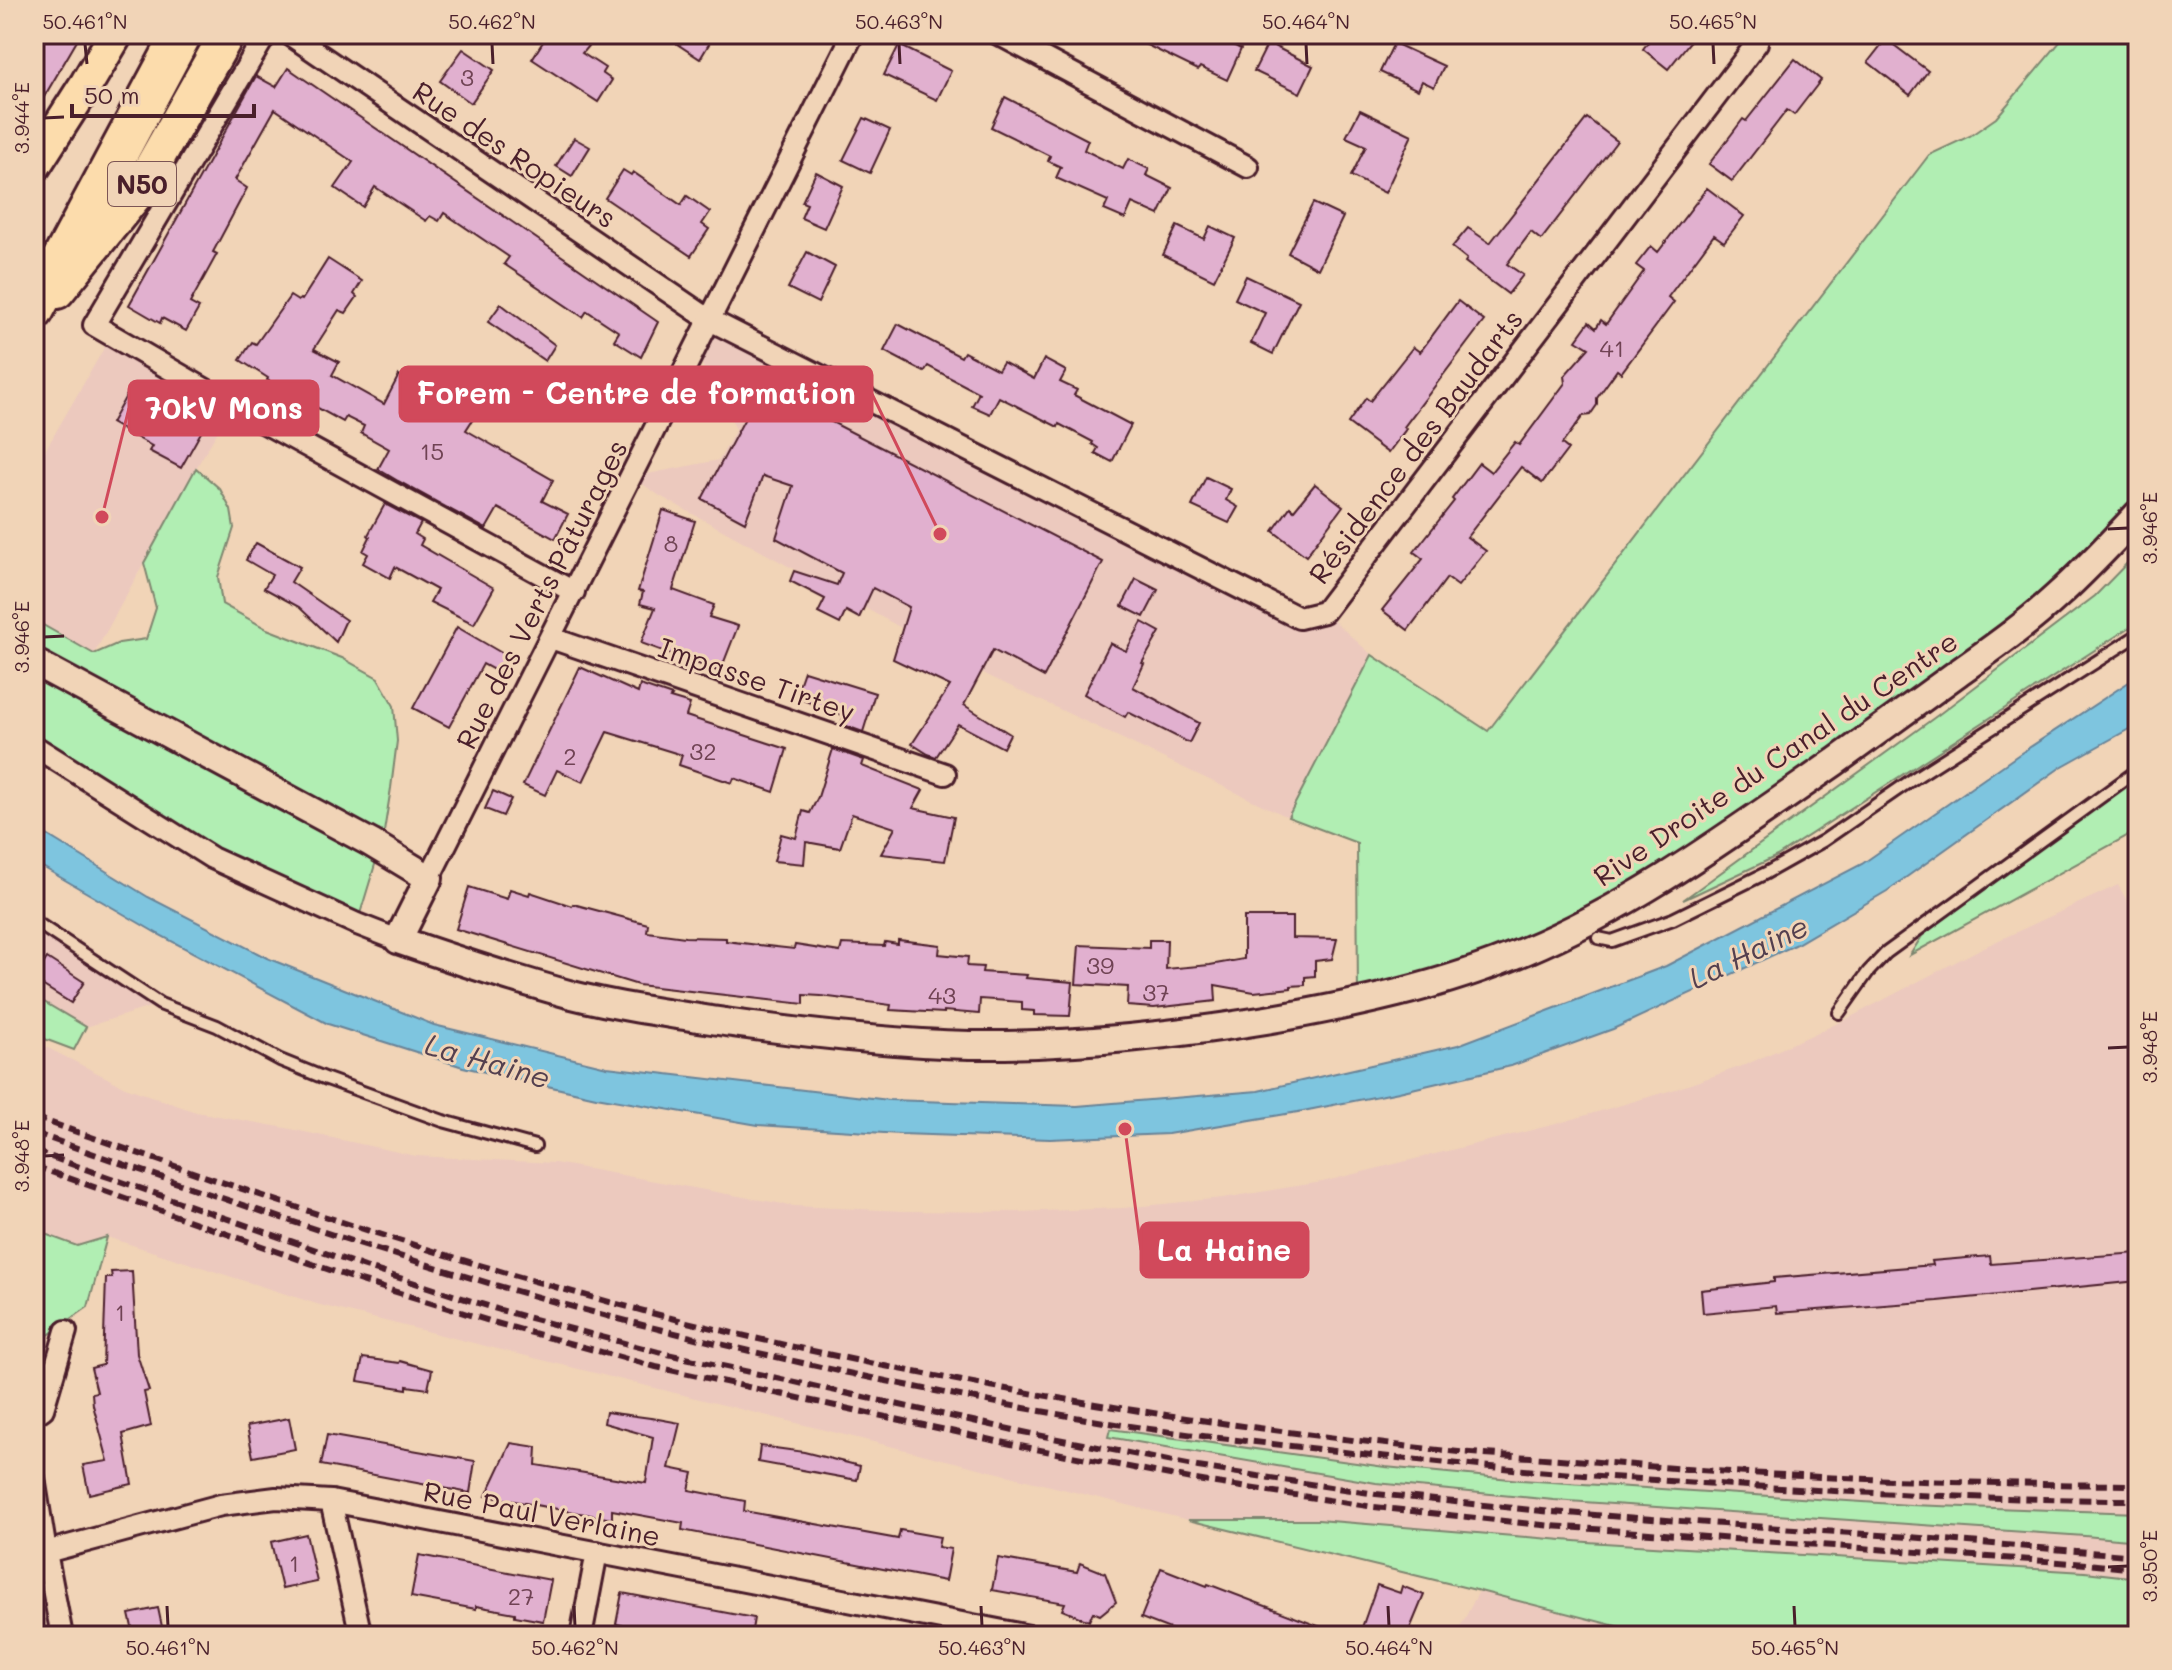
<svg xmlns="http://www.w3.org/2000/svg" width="2172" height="1670" font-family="Mali,sans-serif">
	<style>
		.built { fill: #ecc9be }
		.green { fill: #b1eeb3; stroke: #7e866f; stroke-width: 2 }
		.water { fill: #7ec5df; stroke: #698397; stroke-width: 2 }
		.building { fill: #e1b0cf; stroke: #4a1f2b; stroke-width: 2 }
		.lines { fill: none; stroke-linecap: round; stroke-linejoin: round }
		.service-casing { stroke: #4a1f2b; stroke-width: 16 }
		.minor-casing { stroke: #4a1f2b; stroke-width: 26 }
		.tertiary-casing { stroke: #4a1f2b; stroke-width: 32 }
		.primary-casing { stroke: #4a1f2b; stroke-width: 38 }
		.trunk-casing { stroke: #4a1f2b; stroke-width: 40 }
		.motorway-casing { stroke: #4a1f2b; stroke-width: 44 }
		.service { stroke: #f1d4b7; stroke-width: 10 }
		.minor { stroke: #f1d4b7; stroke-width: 20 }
		.tertiary { stroke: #f1d4b7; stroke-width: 26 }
		.primary { stroke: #fcdcac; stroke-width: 32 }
		.trunk { stroke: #fcdcac; stroke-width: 34 }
		.motorway { stroke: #fcdcac; stroke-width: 38 }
		.rail { stroke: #4a1f2b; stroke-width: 6; stroke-dasharray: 12 6; stroke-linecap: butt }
		.ticks { fill: none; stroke: #4a1f2b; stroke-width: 3 }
		.labels { text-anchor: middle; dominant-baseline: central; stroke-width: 6; stroke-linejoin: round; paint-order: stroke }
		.number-label { font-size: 24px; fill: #704354 }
		.shield { fill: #f1d4b7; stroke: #7c5555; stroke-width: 2 }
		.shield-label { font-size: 26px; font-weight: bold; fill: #4a1f2b }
		.street-label { font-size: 28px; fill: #4a1f2b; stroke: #f1d4b7 }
		.water-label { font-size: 30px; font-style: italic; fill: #54404f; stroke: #f1d4b7 }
		.leader { fill: none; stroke: #d1495b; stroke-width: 3 }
		.callout-dot { fill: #d1495b; stroke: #f1d4b7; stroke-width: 3 }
		.callout { fill: #d1495b; stroke: #d1495b; stroke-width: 3 }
		.callout-label { font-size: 30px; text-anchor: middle; font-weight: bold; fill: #fff }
		.neatline { fill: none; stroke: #4a1f2b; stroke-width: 3 }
		.ticks-label { font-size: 20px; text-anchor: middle; fill: #4a1f2b }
	</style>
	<rect width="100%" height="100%" fill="#f1d4b7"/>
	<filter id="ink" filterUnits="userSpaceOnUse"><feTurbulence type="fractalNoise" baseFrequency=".0125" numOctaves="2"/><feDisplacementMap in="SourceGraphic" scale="16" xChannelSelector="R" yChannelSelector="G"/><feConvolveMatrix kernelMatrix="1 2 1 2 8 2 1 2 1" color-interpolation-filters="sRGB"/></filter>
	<g filter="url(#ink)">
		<g class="built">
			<path d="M710,320L1299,618L1324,612L1372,655L1288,817L991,677L660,496L632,477L719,460L736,429L695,351Z"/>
			<path d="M111,336L233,406L196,468L94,654L34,620V470Z"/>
			<path d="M2118,885L2138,920V1578L2085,1572L1587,1542L1318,1520H1188L320,1305L107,1237L77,1246L34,1230V1041L125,1087L196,1112L286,1128L416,1156L555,1163L794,1206L904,1211L1016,1212L1123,1208L1223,1198L1322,1182L1556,1124L1676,1089L1745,1065L1847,1019L1982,948Z"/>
			<path d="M45,930L160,1004L86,1027L34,996V948Z"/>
			<path d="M1479,1591L1654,1636H1452L1463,1622Z"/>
		</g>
		<g class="green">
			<path d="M2055,34H2138V514L2101,555L1632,897L1358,1001L1357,843L1288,817L1372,655L1488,731L1929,155L1970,136L1996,118L2060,42Z"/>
			<path d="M196,468L220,489L231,510L234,528L218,577L222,604L267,629L342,658L378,678L394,706L397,741L391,788L383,838L357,924L305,901L34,746V620L94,654L119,643L146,639L156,608L144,563Z"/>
			<path d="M2138,552V622L1777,856L1683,900L1938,715L2095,596Z"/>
			<path d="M2138,775V830L1910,955L1922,936L1931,929L2093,805Z"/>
			<path d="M34,996L86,1027L74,1050L34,1035Z"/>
			<path d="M34,1230L77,1246L107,1237L88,1307L34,1345Z"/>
			<path d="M1110,1429L1385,1467L1521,1480L1910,1505L2138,1513V1541L2085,1536L1554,1500L1376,1483L1108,1437Z"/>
			<path d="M1188,1520H1318L1587,1542L2085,1572L2138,1578V1636H1655L1476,1590Z"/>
		</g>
		<path class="water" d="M2138,676V724L2061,767L1887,891L1795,945L1613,1029L1511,1066L1399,1092L1298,1112L1168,1134L1050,1139L900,1134L758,1125L596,1097L463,1067L328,1024L158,934L34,862V827L148,897L267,958L434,1025L607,1067L889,1100L1077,1106L1258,1091L1458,1045L1666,966L1862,864L2018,755Z"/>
		<g class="building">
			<path d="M34,34H81L34,114Z"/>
			<path d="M548,34H570L588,46L582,53L605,68L602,73L612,80L598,102L532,59Z"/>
			<path d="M662,34H715L700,59Z"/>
			<path d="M1124,34H1210L1241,49L1227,80L1200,67L1198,70Z"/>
			<path d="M1654,34H1696L1668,69L1643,49Z"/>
			<path d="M1886,39L1928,71L1910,95L1868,62Z"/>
			<path d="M1268,43L1313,66L1300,93L1254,71Z"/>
			<path d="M1394,43L1444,66L1434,87L1422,81L1418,90L1380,72Z"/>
			<path d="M899,45L951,71L937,100L884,75Z"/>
			<path d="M463,49L494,70L471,103L440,81Z"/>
			<path d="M1795,59L1821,80L1794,115L1787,110L1732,181L1709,164L1743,119L1746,121Z"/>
			<path d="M288,68L658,322L641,357L614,340L619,332L587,311L583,317L504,264L509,257L444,213L439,221L430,216L426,221L375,187L363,207L335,188L353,162L275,109L235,180L247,188L213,252L217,254L190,303L199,308L186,331L162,318L160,323L129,305L256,76L276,87Z"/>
			<path d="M1005,97L1088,140L1084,150L1123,169L1128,159L1149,169L1146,175L1172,188L1159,215L1132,203L1125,219L1104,210L1108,201L1056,178L1061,167L1048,161L1050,156L991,127Z"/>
			<path d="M1360,110L1412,135L1385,193L1351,176L1366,146L1346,137Z"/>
			<path d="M864,118L890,130L870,173L843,160Z"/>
			<path d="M1587,118L1617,141L1541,240L1531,232L1507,264L1523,275L1508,294L1465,262L1467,259L1452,247L1468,228L1490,243Z"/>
			<path d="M574,138L590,147L572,176L556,166Z"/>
			<path d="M623,170L631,175L633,172L681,205L687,196L710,212L702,224L709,229L691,256L605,198Z"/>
			<path d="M816,172L843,186L824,228L801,218L807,204L802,202Z"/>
			<path d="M1707,188L1744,216L1724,242L1714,235L1668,297L1674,302L1621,373L1617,370L1597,398V405L1590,415L1583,416L1562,444L1568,449L1542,483L1521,467L1467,537L1486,551L1458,586L1447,578L1408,630L1382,610L1423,559L1414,552L1454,501L1452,499L1479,463L1491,472L1515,442L1519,445L1565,383L1564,376L1589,348L1576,340L1589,322L1596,328L1601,320L1606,324L1644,271L1636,265L1651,246L1658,252Z"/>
			<path d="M1313,203L1343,217L1318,269L1288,253Z"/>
			<path d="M1177,226L1204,239L1210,226L1235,238L1214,280L1163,255Z"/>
			<path d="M807,252L835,267L818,303L788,288Z"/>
			<path d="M328,259L362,281L354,294L357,297L346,313L339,310L314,349L339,362L332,375L384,404L399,375L445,398L447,395L469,408L468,410L475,416L466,430L553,480L542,501L568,514L555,539L498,508L486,529L398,481L378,469L389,449L361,433L364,426L346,417L343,422L267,380L268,378L240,360L252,342L256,344L290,296L298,301L300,299L302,300Z"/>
			<path d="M1246,276L1299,301L1273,354L1251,343L1265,313L1235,299Z"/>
			<path d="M1458,301L1484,321L1404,427L1406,429L1388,453L1348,423L1366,398L1370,401L1413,347L1420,352Z"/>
			<path d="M501,304L555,345L545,361L488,322Z"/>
			<path d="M898,324L961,357L964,352L998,370L1003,362L1034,379L1044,359L1066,371L1060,382L1077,390L1074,395L1131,425L1112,462L1095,453L1098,448L1092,444L1093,442L1059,424L1058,427L999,397L990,414L972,406L979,393L928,366L924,372L884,351Z"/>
			<path d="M762,386L1103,562L1044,677L993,650L964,705L1010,734L1003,748L958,724L936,757L928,754L912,744L950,686L893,659L909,607L873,588L859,618L846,611L840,624L818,613L825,599L790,581L794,571L837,585L842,573L776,538L793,486L763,476L745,522L702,499Z"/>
			<path d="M131,387L204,427L181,468L149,451L152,446L111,423Z"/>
			<path d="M1206,477L1231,489L1226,500L1238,507L1229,523L1192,506Z"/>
			<path d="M1315,484L1343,506L1306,556L1273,531L1290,507L1294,510Z"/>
			<path d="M385,504L421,523L415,534L423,539L420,545L494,588L474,624L430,602L437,590L395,567L390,578L363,563L368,554L363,551L370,537L368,535Z"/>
			<path d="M663,510L695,521L673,590L714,605L709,617L738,626L720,672L641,643L655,608L640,604L643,592L638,591Z"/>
			<path d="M256,543L300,567L291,582L346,620L336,642L299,607L264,588L272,575L246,560Z"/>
			<path d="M1136,579L1158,590L1144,617L1122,606Z"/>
			<path d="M1142,622L1160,632L1142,663L1144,664L1133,687L1199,723L1189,743L1128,712L1125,717L1084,694L1110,643L1126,651Z"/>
			<path d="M457,627L512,659L503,675L483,664L449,727L413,708Z"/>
			<path d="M580,667L638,693L640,685L672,696L670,698L690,704L686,716L787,749L774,792L734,778L732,783L679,765L682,755L607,732L583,782L557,770L545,795L523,785Z"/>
			<path d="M804,671L875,693L863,732L841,724L844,716L795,697Z"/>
			<path d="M833,749L864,760L862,766L923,790L913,808L954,817L945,861L881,854L895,828L852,814L840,848L806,842L804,864L774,861L781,834L796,838L803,811L810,813L818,797Z"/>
			<path d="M493,791L511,799L503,816L485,809Z"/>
			<path d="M469,887L507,899L510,889L529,895L530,892L572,906L573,904L648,924L647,932L685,937L726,938V941L776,947L794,949L795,945L840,952L842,944L884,946L885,942L898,944V940L940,945L939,954L968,957L967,966L983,967L982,972L1027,975L1026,978L1073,982L1070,1016L1034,1015V1011L1022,1010V1002L980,999L979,1014L944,1011V1013L890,1010L891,1005L821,996L804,995V1004L638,985L456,929Z"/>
			<path d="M1244,917H1292V938L1337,939L1332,959L1315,961V976L1305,977V985L1291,986V988L1254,992L1215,985L1216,1001L1154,1008L1127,1006L1128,987L1076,984L1079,945L1149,948V940H1167L1166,969L1210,965L1244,959Z"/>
			<path d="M47,958L84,982L71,1003L34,980V971L40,961L44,963Z"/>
			<path d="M2138,1253V1281L1938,1301L1777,1313L1776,1306L1703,1313L1701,1290L1774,1282V1278L1933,1265L1932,1261L1990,1256L1991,1264Z"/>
			<path d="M132,1271L137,1354L149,1391L144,1392L151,1426L123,1434L132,1484L89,1494L83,1465L108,1461L93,1405L92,1393L97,1392L91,1368L103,1365L106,1278H112L111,1272Z"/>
			<path d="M363,1358L399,1363L400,1361L432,1370L428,1389L407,1386V1389L358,1381Z"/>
			<path d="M606,1412L658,1419L680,1423L669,1468L693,1473L689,1490L745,1501L744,1511L898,1539L900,1530L940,1537L938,1547L951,1549L945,1581L682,1530L683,1523L612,1510V1519L486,1496L511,1443L537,1447L536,1465L646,1483L653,1437L604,1423Z"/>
			<path d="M289,1418L295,1449L253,1457L247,1426Z"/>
			<path d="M327,1435L475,1461L470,1493L321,1465Z"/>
			<path d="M760,1446L804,1452L860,1466L857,1480L758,1462Z"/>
			<path d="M306,1534L317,1582L282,1589L271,1542Z"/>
			<path d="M419,1555L551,1580L543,1621L515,1616V1613L476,1606V1609L411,1597Z"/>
			<path d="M998,1558L1077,1572L1080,1563L1105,1573L1116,1602L1100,1615L1093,1612L1089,1621L1062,1610L1065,1603L992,1590Z"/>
			<path d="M1161,1568L1207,1586L1208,1584L1339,1634V1636H1223L1207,1630L1205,1636H1189L1175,1631L1141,1618Z"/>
			<path d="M1377,1585L1400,1593L1402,1586L1424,1595L1407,1636H1359Z"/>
			<path d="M622,1593L754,1618L751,1636H678L616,1624Z"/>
			<path d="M158,1608L164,1636H134L129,1614Z"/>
		</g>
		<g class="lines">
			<g class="service-casing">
				<g id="service">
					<path d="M34,921L160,1004L217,1026L280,1060L327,1079L443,1121L535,1146"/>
					<path d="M1598,938L1612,941L1673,919L1766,873L1823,841L1913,779L2138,635"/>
					<path d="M1839,1013L1868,972L1886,953L2138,770"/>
				</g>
			</g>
			<g class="minor-casing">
				<g id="minor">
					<path d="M266,34L94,325L239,409L574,592"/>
					<path d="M289,34L710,320L1299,618L1324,612L1757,43L1758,34"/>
					<path d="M998,34L1248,167"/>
					<path d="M551,638L945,774"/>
					<path d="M34,746L212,858L357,924L398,940"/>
					<path d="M429,878L853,34"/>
					<path d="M34,1415L43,1409L66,1331"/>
					<path d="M34,1478L46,1552L62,1636"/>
					<path d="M331,1501L361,1636"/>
					<path d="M46,1552L221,1505L276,1498L331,1501L1029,1636"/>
					<path d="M581,1636L597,1552"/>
				</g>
			</g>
			<g class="tertiary-casing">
				<path id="tertiary" d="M34,662L371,843L429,878L398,940C456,960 513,979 572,995C624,1008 679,1015 732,1023C811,1034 891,1043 970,1045C1069,1046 1169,1036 1266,1020C1353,1005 1443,986 1525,951C1637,904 1735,831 1835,762C1877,732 1918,702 1959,672C1993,648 2027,624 2057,596C2086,570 2112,542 2138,514"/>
			</g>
			<g class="primary-casing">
				<path id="primary" d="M34,166L87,83L116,34"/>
			</g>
			<g class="trunk-casing">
				<path id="trunk" d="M57,291L139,190L227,34"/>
			</g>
			<g class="motorway-casing">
				<path id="motorway" d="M34,311L182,34"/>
			</g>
			<use href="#service" class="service"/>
			<use href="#minor" class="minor"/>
			<use href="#tertiary" class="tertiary"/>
			<use href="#primary" class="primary"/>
			<use href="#trunk" class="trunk"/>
			<use href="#motorway" class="motorway"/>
			<g class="rail">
				<path d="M34,1117C248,1192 462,1266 683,1321C934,1383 1191,1423 1448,1451C1502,1456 1556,1458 1610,1463C1785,1478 1962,1484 2138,1485"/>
				<path d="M34,1133C248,1208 462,1282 683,1335C826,1370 971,1400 1116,1424C1180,1434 1245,1441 1309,1448C1445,1464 1581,1476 1717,1484C1857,1493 1998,1500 2138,1500"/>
				<path d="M34,1151L365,1267L500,1310L658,1352L1023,1432L1198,1467L1376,1494L1552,1512L1909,1537L2138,1556"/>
				<path d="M34,1166L361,1281L496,1323L656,1367L1020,1446L1196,1480L1374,1507L1551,1526L2087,1564L2138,1569"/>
			</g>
		</g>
	</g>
	<path class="ticks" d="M85,44L87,64M492,44L493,64M899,44L900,64M1306,44L1307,64M1713,44L1714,64M44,118L64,117M2108,529L2128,528M44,637L64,636M2108,1048L2128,1047M44,1156L64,1155M2108,1567L2128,1566M167,1606L168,1626M574,1606L575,1626M981,1606L982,1626M1388,1606L1389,1626M1794,1606L1795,1626"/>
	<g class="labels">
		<g class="number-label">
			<text x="467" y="76">3</text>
			<text x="1612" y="347">41</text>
			<text x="432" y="450">15</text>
			<text x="671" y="542">8</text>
			<text x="703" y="750">32</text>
			<text x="570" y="755">2</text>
			<text x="1100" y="964">39</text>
			<text x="1156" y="991">37</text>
			<text x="942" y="994">43</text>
			<text x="120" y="1311">1</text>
			<text x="294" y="1562">1</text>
			<text x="521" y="1595">27</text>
		</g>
		<rect class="shield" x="108" y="162" width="68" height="44" rx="6"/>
		<g class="shield-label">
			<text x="142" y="184">N50</text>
		</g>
		<g class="street-label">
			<text transform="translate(515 154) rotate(34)">Rue des Ropieurs</text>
			<text transform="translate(1415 446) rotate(-53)">Résidence des Baudarts</text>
			<text transform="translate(541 594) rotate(-63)">Rue des Verts Pâturages</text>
			<text transform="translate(757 679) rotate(19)">Impasse Tirtey</text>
			<text transform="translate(1775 758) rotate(-34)">Rive Droite du Canal du Centre</text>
			<text transform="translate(542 1513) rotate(11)">Rue Paul Verlaine</text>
		</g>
		<g class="water-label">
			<text transform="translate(1748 951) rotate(-26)">La Haine</text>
			<text transform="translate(488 1060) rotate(16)">La Haine</text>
		</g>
	</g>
	<path class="leader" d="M940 534L872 394M102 517L129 408M1125 1129L1141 1250"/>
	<g class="callout-dot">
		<circle cx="940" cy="534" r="8"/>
		<circle cx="102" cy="517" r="8"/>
		<circle cx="1125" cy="1129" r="8"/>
	</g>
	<g class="callout">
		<rect x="400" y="367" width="472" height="54" rx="8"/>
		<rect x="129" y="381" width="189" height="54" rx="8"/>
		<rect x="1141" y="1223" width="167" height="54" rx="8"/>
	</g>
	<g class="callout-label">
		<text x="636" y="404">Forem - Centre de formation</text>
		<text x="224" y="419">70kV Mons</text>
		<text x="1224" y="1261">La Haine</text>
	</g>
	<rect width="2172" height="1670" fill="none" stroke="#f1d4b7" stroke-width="88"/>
	<path d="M72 104v12h182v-12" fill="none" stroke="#4a1f2b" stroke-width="4"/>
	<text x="84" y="104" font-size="24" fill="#4a1f2b" stroke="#f1d4b7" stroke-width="6" paint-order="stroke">50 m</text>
	<rect x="44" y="44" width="2084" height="1582" class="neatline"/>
	<g class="ticks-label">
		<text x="85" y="29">50.461°N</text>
		<text x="492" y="29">50.462°N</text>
		<text x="899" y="29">50.463°N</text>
		<text x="1306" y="29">50.464°N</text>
		<text x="1713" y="29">50.465°N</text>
		<text transform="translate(22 118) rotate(-90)" y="7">3.944°E</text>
		<text transform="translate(2150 528) rotate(-90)" y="7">3.946°E</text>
		<text transform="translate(22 637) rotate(-90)" y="7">3.946°E</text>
		<text transform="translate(2150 1047) rotate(-90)" y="7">3.948°E</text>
		<text transform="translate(22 1156) rotate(-90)" y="7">3.948°E</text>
		<text transform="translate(2150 1566) rotate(-90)" y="7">3.950°E</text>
		<text x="168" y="1655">50.461°N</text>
		<text x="575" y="1655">50.462°N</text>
		<text x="982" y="1655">50.463°N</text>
		<text x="1389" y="1655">50.464°N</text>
		<text x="1795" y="1655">50.465°N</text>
	</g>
</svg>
